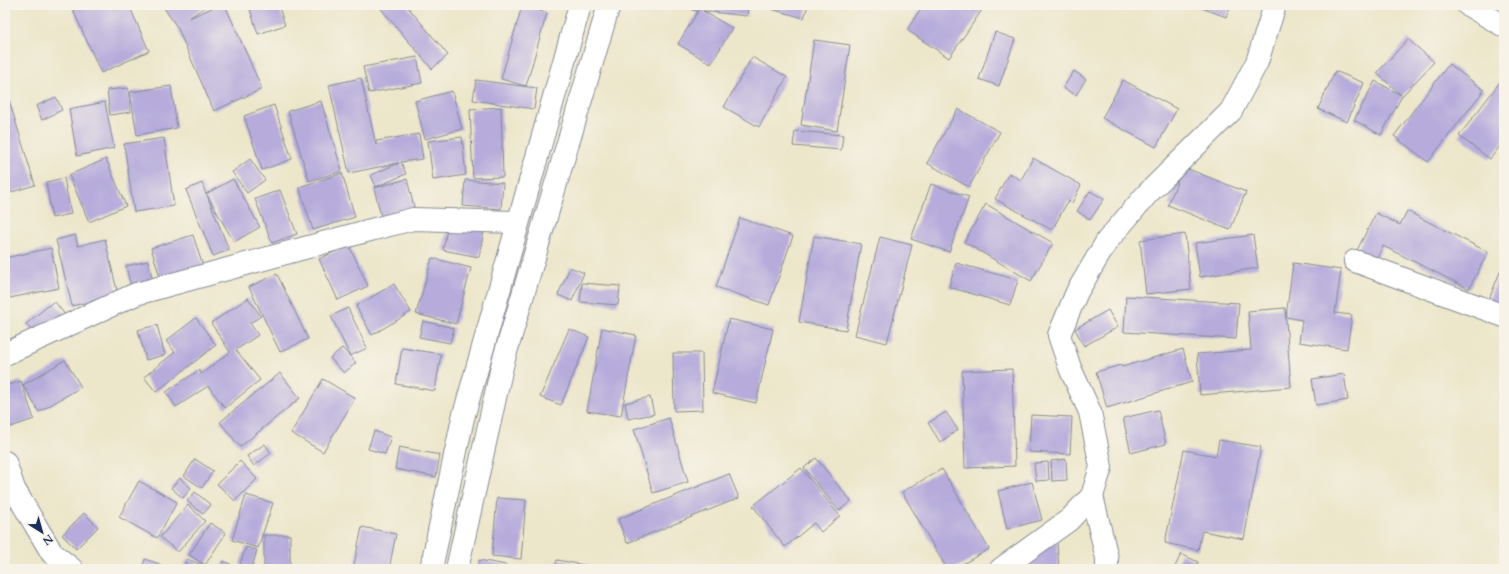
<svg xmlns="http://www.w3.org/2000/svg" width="1509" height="574" font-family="Cardo,serif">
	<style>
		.building { fill: #b6abdb }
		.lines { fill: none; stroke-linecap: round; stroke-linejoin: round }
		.minor-casing { stroke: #848a94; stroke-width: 24 }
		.major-casing { stroke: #848a94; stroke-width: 24 }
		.minor { stroke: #fff; stroke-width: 22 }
		.major { stroke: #fff; stroke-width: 22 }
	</style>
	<rect width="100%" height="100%" fill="#f7f3e8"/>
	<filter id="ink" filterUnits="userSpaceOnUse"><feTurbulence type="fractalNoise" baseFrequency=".025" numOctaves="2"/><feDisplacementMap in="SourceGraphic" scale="8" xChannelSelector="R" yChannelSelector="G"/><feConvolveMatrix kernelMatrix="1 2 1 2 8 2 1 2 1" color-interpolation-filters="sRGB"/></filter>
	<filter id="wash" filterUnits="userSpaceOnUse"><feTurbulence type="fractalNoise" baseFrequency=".012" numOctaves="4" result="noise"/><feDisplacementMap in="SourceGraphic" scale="16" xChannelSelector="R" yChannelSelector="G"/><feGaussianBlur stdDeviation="0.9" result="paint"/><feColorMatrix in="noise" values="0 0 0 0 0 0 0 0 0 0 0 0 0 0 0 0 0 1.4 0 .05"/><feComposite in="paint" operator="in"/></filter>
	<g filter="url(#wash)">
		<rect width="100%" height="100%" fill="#ece6ca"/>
		<g id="blocks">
			<g class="building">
				<path d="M85,5H129L149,51L101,73L73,10Z"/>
				<path d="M162,5H208L189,18L219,5H225L262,89L214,111L177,27Z"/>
				<path d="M252,5H278L285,25L258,34L249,6Z"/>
				<path d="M378,5H406L448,55L432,69Z"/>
				<path d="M693,5H748L747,16L703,11L732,28L711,64L678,44L698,11L692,10Z"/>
				<path d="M764,5H808L804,18L764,7Z"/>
				<path d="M923,5H981L984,7L949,58L907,30Z"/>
				<path d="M1194,5H1231L1226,17Z"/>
				<path d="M522,6L547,13L526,86L501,79Z"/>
				<path d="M995,32L1015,39L999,86L979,79Z"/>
				<path d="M1408,39L1434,62L1402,96L1381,135L1354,120L1375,81L1401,95L1377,73Z"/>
				<path d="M814,40L850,45L837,131L801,125Z"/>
				<path d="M417,57L422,83L369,93L363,67Z"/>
				<path d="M752,57L787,77L759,127L724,107Z"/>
				<path d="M1449,64L1484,90L1428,162L1394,136Z"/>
				<path d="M1074,71L1086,79L1076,95L1063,88Z"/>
				<path d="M1335,71L1364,83L1347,122L1318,109Z"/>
				<path d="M361,78L376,145V141L419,134L423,159L401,162L406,174L376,187L371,175L399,163L349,173L329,85Z"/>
				<path d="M1503,78L1504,79V141L1490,159L1459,136Z"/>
				<path d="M476,80L537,88L534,109L473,100Z"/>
				<path d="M1123,80L1177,109L1156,147L1102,118Z"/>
				<path d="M171,86L177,128L137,135L130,92Z"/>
				<path d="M128,88L131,112L110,115L107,90Z"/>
				<path d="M452,91L462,129L425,139L415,101Z"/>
				<path d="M8,97L35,185L5,194V98Z"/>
				<path d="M56,97L62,110L42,120L36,106Z"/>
				<path d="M321,101L342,171L309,181L288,111Z"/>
				<path d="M105,102L114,148L77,156L69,109Z"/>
				<path d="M274,105L292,159L262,170L244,116Z"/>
				<path d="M501,107L503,177L473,178L470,109Z"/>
				<path d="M958,109L1000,132L969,187L927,163Z"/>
				<path d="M795,131L843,135L841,150L793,146Z"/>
				<path d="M462,137L466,175L433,180L428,141Z"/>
				<path d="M164,138L174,206L134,212L124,144Z"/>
				<path d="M1033,158L1081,185L1072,203L1068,201L1052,230L995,199L1009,173L1021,180Z"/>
				<path d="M106,159L126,206L89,222L69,175Z"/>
				<path d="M250,159L265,180L247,193L232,172Z"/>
				<path d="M1183,167L1246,192L1230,230L1168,205Z"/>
				<path d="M342,173L355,217L313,230L299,187Z"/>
				<path d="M64,178L71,214L52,218L46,182Z"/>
				<path d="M233,179L260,227L234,242L207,195L229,250L213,256L186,190L202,183L206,194Z"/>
				<path d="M407,179L415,211L382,220L374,188Z"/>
				<path d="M465,180L503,183L501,209L463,206Z"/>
				<path d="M931,184L969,197L949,252L911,239Z"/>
				<path d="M280,190L297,234L272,243L255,199Z"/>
				<path d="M1090,191L1104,199L1090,220L1077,211Z"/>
				<path d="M986,204L1053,243L1031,281L964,242Z"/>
				<path d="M1407,211L1488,252L1469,289L1383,246L1373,266L1354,256L1376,213L1400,225Z"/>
				<path d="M449,218L485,225L479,257L443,250Z"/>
				<path d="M740,218L793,236L769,305L716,287Z"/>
				<path d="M1185,234L1191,289L1146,294L1140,240Z"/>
				<path d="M75,235L78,246L105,239L118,295L72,306L56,240Z"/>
				<path d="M193,235L206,276L164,290L151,248Z"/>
				<path d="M1253,235L1258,268L1200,277L1195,243Z"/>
				<path d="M814,236L861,244L846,330L799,322Z"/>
				<path d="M880,237L912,245L887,343L855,335Z"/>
				<path d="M349,245L368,286L338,300L319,259Z"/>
				<path d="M51,248L59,288L5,299V258Z"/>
				<path d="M432,258L471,268L456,324L416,314Z"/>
				<path d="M148,261L154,286L132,291L126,266Z"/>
				<path d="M1504,262V308L1488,302Z"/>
				<path d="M956,263L1018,280L1010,305L949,287Z"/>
				<path d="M1293,263L1341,270L1335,313L1352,315L1347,349L1299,342L1302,320L1286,317Z"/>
				<path d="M570,267L584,273L572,301L558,295Z"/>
				<path d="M277,274L308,339L280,352L249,287Z"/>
				<path d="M582,283L620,286L618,305L580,302Z"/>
				<path d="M394,284L411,312L372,335L356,306Z"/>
				<path d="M1126,296L1239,303L1236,339L1124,332Z"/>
				<path d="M248,298L261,316L250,323L258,335L236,350L260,380L225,408L208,386L176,407L166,392L199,370L201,374L230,352L211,323Z"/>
				<path d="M54,301L71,322L44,345L26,324Z"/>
				<path d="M348,308L367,348L350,356L356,363L344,373L330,358L342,348L350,356L331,316Z"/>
				<path d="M1285,308L1291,387L1200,395L1197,354L1251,350L1248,311Z"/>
				<path d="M1108,310L1118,327L1084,346L1075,329Z"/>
				<path d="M196,318L216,345L156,392L144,377L175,352L166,341Z"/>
				<path d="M729,319L773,329L756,403L712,393Z"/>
				<path d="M423,321L454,328L450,343L419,337Z"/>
				<path d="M157,325L165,355L146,360L138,330Z"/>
				<path d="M602,328L636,335L621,416L587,411Z"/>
				<path d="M569,329L589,337L561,405L540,397Z"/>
				<path d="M402,348L441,354L435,391L396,384Z"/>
				<path d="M1183,349L1192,382L1107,408L1096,372L1121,365L1122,367Z"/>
				<path d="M673,353H702L703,410L674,411Z"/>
				<path d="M65,360L81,387L39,412L23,385Z"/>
				<path d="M1012,369L1015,466L965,468L962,371Z"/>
				<path d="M280,373L300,398L240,447L220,422Z"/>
				<path d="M1344,374L1348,400L1316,405L1312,379Z"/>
				<path d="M323,379L355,398L323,452L291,433Z"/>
				<path d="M21,381L34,419L5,429V386Z"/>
				<path d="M650,397L654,414L628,419L625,403Z"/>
				<path d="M1158,410L1166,444L1131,453L1123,418Z"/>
				<path d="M946,412L958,430L940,442L928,423Z"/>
				<path d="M1031,415L1072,417L1070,454L1029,452Z"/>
				<path d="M669,418L688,482L653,493L634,429Z"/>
				<path d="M374,431L391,437L385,454L368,449Z"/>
				<path d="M1219,440L1261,447L1244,539L1202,531L1198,550L1165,543L1184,450L1216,456Z"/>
				<path d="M265,444L271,453L254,466L247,456Z"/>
				<path d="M399,447L440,455L436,477L395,469Z"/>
				<path d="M816,458L851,501L839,511L804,468Z"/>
				<path d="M195,459L213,471L202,488L184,476Z"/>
				<path d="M1066,459L1067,480L1052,481L1051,461Z"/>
				<path d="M240,461L257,479L235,501L217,484Z"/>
				<path d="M1048,462L1049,480L1036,481L1034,463Z"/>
				<path d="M801,468L840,516L821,532L814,523L785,547L753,506Z"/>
				<path d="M942,469L989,549L954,569H947L902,492Z"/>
				<path d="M729,474L739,498L627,543L618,519Z"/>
				<path d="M180,478L191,488L183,498L171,488Z"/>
				<path d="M139,481L177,502L157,538L119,517Z"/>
				<path d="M1032,482L1042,520L1007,529L998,491Z"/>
				<path d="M195,492L211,505L203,514L187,501Z"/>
				<path d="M246,495L273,503L258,548L232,540Z"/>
				<path d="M497,498L526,500L521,559L492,556Z"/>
				<path d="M188,505L205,521L178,552L160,537Z"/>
				<path d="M84,513L98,527L76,549L62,535Z"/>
				<path d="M210,523L226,533L205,565L189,555Z"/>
				<path d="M362,527L396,534L389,569H353Z"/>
				<rect x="264" y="535" width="26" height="34"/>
				<path d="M1057,543L1059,569H1022L1020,546Z"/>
				<path d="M246,547L257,550L252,567L240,564Z"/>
				<path d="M1181,554L1198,562L1194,569H1174Z"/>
				<path d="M145,559L174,569H142Z"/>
				<path d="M187,559L207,567L206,569H183Z"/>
				<path d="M479,560L506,565L505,569H478Z"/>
				<path d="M557,560L600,568V569H555Z"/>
				<path d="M224,561L239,569H220Z"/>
			</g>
		</g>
	</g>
	<g filter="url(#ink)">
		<use href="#blocks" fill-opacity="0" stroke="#848a94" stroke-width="1"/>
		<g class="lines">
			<g class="minor-casing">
				<g id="minor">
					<path d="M1468,5L1504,26"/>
					<path d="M1355,261L1504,316"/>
					<path d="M5,354L136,294L363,232L413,219L518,222"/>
					<path d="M5,462L14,489L52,553L72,569"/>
					<path d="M1092,496L1107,558V569"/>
					<path d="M1001,569L1069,520L1092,496L1101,467L1090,412L1070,368L1059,335L1077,292L1107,241L1147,194L1231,111L1257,62L1275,5"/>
				</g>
			</g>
			<g class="major-casing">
				<g id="major">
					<path d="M431,569L463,418L580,5"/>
					<path d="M457,569L503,362L609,5"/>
				</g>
			</g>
			<use href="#minor" class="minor"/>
			<use href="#major" class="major"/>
		</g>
	</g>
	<rect width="1509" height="574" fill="none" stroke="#f7f3e8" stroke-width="20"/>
	<g transform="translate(42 532) rotate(143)" stroke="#f7f3e8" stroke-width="3" paint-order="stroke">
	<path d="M0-3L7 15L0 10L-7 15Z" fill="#1b2f5e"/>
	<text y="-6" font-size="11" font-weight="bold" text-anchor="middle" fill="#1b2f5e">N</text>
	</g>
</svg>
